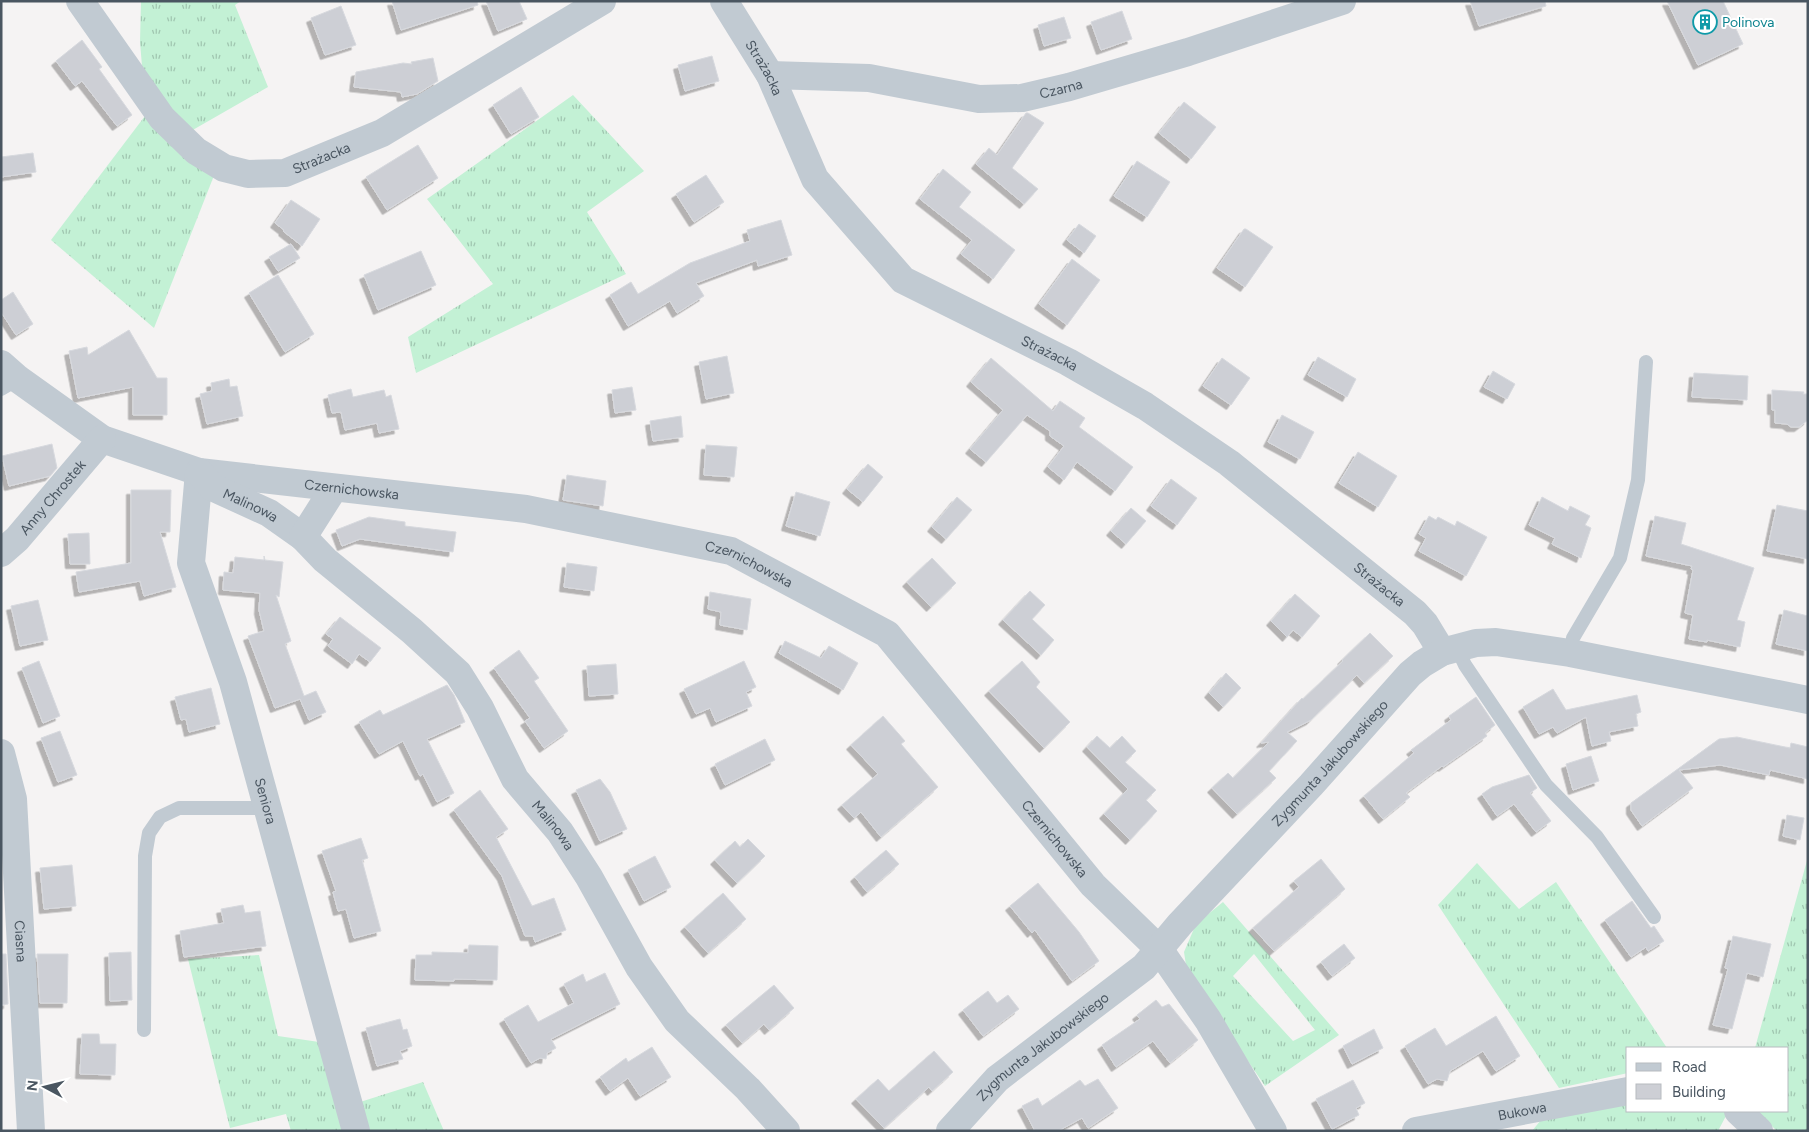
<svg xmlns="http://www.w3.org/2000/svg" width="1809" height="1132" font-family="Figtree,sans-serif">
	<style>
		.grass { fill: url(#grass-tufts); fill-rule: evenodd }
		.building { fill: #cdcfd5; stroke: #d7d9de; filter: url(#shadow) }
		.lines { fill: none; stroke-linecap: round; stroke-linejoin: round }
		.lane { stroke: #c1cad2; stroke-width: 14 }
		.street { stroke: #c1cad2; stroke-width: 28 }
		.labels { text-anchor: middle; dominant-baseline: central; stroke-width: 4; stroke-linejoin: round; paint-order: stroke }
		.culture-label { font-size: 14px; fill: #0d838f; stroke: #fff; text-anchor: start }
		.street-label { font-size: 14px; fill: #4a5661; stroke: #fff }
	</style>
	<defs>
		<pattern id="grass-tufts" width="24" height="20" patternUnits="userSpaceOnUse" patternTransform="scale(1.25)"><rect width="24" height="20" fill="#c3f1d5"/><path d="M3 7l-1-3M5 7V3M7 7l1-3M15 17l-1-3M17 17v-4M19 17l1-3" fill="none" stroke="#a0c6b0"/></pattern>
		<filter id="shadow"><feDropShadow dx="-4.5" dy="4.5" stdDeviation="0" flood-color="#0004"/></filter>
	</defs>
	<rect width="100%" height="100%" fill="#f5f3f3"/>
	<g class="grass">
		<path d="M141,1H241L235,5L268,87L191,131L143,78L140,42Z"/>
		<path d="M573,95L644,171L587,212L626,274L416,373L408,337L493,284L427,199Z"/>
		<path d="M148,112L215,173L154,328L51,240Z"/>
		<path d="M1808,857V1131H1777L1756,1111H1788V1048H1755Z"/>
		<path d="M1477,863L1519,909L1556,882L1667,1048H1628V1073L1559,1088L1438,905Z"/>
		<path d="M1223,902L1339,1035L1265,1086L1187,972L1184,952L1196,924ZM1254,954L1315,1030L1293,1041L1233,976Z"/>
		<path d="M259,955L278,1036L326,1043L347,1131H291L286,1114L230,1128L188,959Z"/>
		<path d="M423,1082L444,1131H365L357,1103Z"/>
		<path d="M1628,1101V1111H1723L1727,1114L1718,1131H1532L1545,1115Z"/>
	</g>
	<g class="building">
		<path d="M392,1H477L478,5L401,30Z"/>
		<path d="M486,1H519L527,19L498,31Z"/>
		<path d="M1470,1H1545L1546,6L1479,26Z"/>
		<path d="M1667,1H1723L1743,44L1698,65Z"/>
		<path d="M341,6L356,45L325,55L311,18Z"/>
		<path d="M1122,11L1132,39L1101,50L1091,22Z"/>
		<path d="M1064,17L1071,38L1044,46L1038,25Z"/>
		<path d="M82,40L102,67L99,69L132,115L117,126L82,81L75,86L56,61Z"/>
		<path d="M712,56L719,81L685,91L678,65Z"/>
		<path d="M433,58L438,81L417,94L402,97L401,92L354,87L356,72L403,63L412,64L411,62Z"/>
		<path d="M521,87L539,117L511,134L493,105Z"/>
		<path d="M1184,102L1216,127L1191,159L1159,133Z"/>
		<path d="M1026,113H1028L1044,123L1012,168L1038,189L1024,204L976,164L989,148L997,155Z"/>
		<path d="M418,145L438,178L387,210L366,177Z"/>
		<path d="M33,153L36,172L1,177V157Z"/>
		<path d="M1137,161L1170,182L1147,217L1114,196Z"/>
		<path d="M943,169L971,192L959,207L1015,250L993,279L961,254L972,240L920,199Z"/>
		<path d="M706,175L724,202L694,222L676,194Z"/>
		<path d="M291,200L320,219L302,246L283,231L284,230L275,223Z"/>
		<path d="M781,220L792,255L758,266L757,260L696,283L704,296L677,313L670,301L628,326L610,295L631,282L638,294L690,263L750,241L747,230Z"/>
		<path d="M1079,224L1096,236L1084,253L1067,240Z"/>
		<path d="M1244,229H1246L1273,247L1245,287L1217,268Z"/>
		<path d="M291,244L300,258L278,271L269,257Z"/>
		<path d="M421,251L436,285L378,310L364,275Z"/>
		<path d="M1072,259L1100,280L1067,325L1039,304Z"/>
		<path d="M278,275L314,334L285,352L249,293Z"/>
		<path d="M13,292L33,324L16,335L1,312V300Z"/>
		<path d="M129,330L157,378H167V415H133V387L78,398L69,351L87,347L88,355Z"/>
		<path d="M727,356L734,393L706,399L699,362Z"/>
		<path d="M1318,357L1356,379L1347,397L1308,375Z"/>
		<path d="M991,358L1053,411L1060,401L1085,418L1079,427L1133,467L1115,491L1077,462L1064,480L1048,467L1064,446L1050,436V431L1027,415L986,462L970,449L1003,410L971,382Z"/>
		<path d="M1222,358L1250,378L1231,405L1203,386Z"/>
		<path d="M1493,371L1515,384L1507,399L1484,387Z"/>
		<path d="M1694,373L1748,376L1747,400L1692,397Z"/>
		<path d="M229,379L230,387L237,386L243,416L207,424L200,394L212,391L211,383Z"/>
		<path d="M632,387L636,410L615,413L612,390Z"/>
		<path d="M351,389L353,397L384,390L386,397L391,395L399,429L379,433L377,423L345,430L341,412L332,413L328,395Z"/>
		<path d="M1772,390L1804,392L1803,394H1808V420L1799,427H1791L1787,424L1775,423V410H1772Z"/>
		<path d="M1282,415L1314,432L1300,459L1268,442Z"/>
		<path d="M681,416L683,437L653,441L650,421Z"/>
		<path d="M52,444L57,468L50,476L9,486L2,456Z"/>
		<path d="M706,445L737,447L734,477L704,475Z"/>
		<path d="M1358,452L1397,476L1378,507L1339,483Z"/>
		<path d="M868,464L883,477L863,502L847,489Z"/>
		<path d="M567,475L606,481L603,506L563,500Z"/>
		<path d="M1171,479L1197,498L1177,525L1151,506Z"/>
		<path d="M131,490H171L170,532H160L176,587L144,596L140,581L79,592L76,572L131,563Z"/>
		<path d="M796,492L830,502L820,536L786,526Z"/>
		<path d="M957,497L972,510L946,539L932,527Z"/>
		<path d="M1542,497L1568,511L1570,506L1590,516L1585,525L1591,528L1581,558L1552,544L1555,538L1529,525Z"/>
		<path d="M1777,505L1808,511V559L1767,551Z"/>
		<path d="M1131,508L1146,521L1126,544L1111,531Z"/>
		<path d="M1429,516L1436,520L1438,517L1455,526L1457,521L1487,537L1466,576L1419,551L1426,538L1419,534Z"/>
		<path d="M1655,516L1686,523L1681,544L1754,568L1737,620L1745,622L1740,647L1707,640V642L1689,639L1693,615L1685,613L1693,570L1691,569L1692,566L1646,556Z"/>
		<path d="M369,517L405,522V526L456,532L453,552L360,539L342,546L336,530Z"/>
		<path d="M89,533L90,564H70L68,534Z"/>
		<path d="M264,556L265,560L283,562L279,597L276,595L291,641L285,644L304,696L316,691L326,712L309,720L300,699L275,708L248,636L264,631L259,610L260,593L223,590L224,572L233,573L235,557L264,560Z"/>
		<path d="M932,558L956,583L931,607L907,582Z"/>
		<path d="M567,563L597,567L594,591L564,587Z"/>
		<path d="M1030,591L1045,605L1032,619L1054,640L1041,655L1003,620Z"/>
		<path d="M710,592L751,599L747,630L720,625L721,612L708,609Z"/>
		<path d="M1295,594L1320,616L1302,637L1293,630L1287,637L1271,621Z"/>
		<path d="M38,600L48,640L20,646L11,606Z"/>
		<path d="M1784,610L1808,616V651L1776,644Z"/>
		<path d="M340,617L381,648L370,662L359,654L352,664L328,646L333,639L326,634Z"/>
		<path d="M1370,633L1393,656L1364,683L1357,675L1311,720L1287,732L1297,741L1269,771L1276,778L1237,814L1212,788L1228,773L1233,778L1269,742L1261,743L1302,698L1303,699L1343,661L1342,660Z"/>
		<path d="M785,641L821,658L829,646L858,663L843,690L779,653Z"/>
		<path d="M519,650L539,678L534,681L568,731L544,748L525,721L530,718L494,668Z"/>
		<path d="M39,661L60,716L43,723L22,668Z"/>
		<path d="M744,661L756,687L746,692L752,706L716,722L710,708L696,714L684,689Z"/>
		<path d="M1022,661L1040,682L1036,687L1070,722L1044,748L989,691Z"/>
		<path d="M616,664L618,694L589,696L587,666Z"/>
		<path d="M1226,673L1241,688L1223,707L1209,693Z"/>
		<path d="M447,685L454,695L465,722L427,739L454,793L437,802L423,774L420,776L403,741L379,754L359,722L380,710L383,715Z"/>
		<path d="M211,688L220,724L189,732L186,719L181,720L175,697Z"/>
		<path d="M1553,689L1566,710L1637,695L1641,712L1636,714L1638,726L1609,732L1611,741L1592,746L1586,717L1557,733L1553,727L1539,734L1523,707Z"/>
		<path d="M1476,697L1495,725L1485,733L1487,736L1443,767L1442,766L1406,793L1410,797L1383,819L1364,796L1414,753L1411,750L1451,720L1449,716Z"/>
		<path d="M883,716L905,741L901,744L938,787L881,837L861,812L854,818L842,805L878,774L851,745Z"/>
		<path d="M60,731L77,775L58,782L41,738Z"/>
		<path d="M1097,736L1110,748L1122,736L1136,751L1125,762L1156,790L1146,800L1157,811L1130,840L1104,814L1128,789L1087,747Z"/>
		<path d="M1737,737L1790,748L1791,743L1808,747V779L1770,770L1769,775L1720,765L1679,770L1693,788L1642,826L1631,810V803L1719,739Z"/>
		<path d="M765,739L775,760L725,785L715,764Z"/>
		<path d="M1591,756L1599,781L1573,790L1566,764Z"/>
		<path d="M1529,775L1537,788L1530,793L1551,821L1536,832L1514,804L1497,816L1482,794L1492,787Z"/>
		<path d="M600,779L610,792L627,829L600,841L576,790Z"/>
		<path d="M480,790L508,829L496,837L532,906L554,898L566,930L535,942L533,936H525L502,876L454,810Z"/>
		<path d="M1787,815L1804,818L1800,840L1783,836Z"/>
		<path d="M361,838L368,858L362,860L381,931L354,938L346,909L338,911L333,892L336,891L322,851Z"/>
		<path d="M748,839L765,856L737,883L715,860L735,841L740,847Z"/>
		<path d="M886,850L899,864L867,892L855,877Z"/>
		<path d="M655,856L671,887L644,901L628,870Z"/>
		<path d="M1321,859L1345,889L1274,951L1253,928L1299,887L1294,881Z"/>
		<path d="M72,865L76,906L44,909L40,868Z"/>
		<path d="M1038,883L1079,932L1099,961L1072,981L1035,930L1032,933L1010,906Z"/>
		<path d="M723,893L746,919L708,953L685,927Z"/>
		<path d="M1632,901L1651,928L1654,926L1664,941L1648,951L1646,947L1631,957L1605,920Z"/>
		<path d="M243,905L245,913L260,911L266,946L184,957L180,931L224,923L221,909Z"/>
		<path d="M1733,936L1771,944L1763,977L1747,973L1732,1029L1713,1025L1728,969L1725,968Z"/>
		<path d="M1344,944L1355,958L1332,976L1321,962Z"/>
		<path d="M469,945L498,946L497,980L454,979V981L415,980L416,955H432V952L468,953Z"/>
		<path d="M131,952L132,1000L110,1001L109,953Z"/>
		<path d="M1,954H6L8,1004L1,1005Z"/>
		<path d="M37,954H68L67,1003H40Z"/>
		<path d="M605,973L620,1004L551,1039L556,1048L547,1053L546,1059L540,1058L531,1063L504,1019L528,1005L538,1022L574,1003L564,984L583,974L586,982Z"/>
		<path d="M774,985L794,1008L769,1030L764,1024L742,1043L726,1025Z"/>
		<path d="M988,991L997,1003L1008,995L1019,1009L983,1036L963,1010Z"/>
		<path d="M1156,1000L1162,1007L1169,1004L1198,1040L1170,1063L1153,1041L1116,1067L1102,1045L1140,1019L1137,1015Z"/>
		<path d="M1496,1016L1520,1056L1496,1071L1483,1051L1450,1071L1447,1081L1437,1079L1428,1084L1405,1046L1435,1028L1446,1046Z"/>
		<path d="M400,1019L403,1030L407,1029L412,1046L400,1051L403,1059L377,1066L366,1028Z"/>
		<path d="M1374,1029L1383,1048L1352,1064L1343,1046Z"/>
		<path d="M82,1034H99L100,1044H116L115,1075L80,1074Z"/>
		<path d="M652,1047L671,1077L640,1096L628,1078L610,1091L600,1077L626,1058L628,1062Z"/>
		<path d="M934,1051L953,1072L932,1091L929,1087L884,1128L856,1099L878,1079L889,1091Z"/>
		<path d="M1098,1079L1118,1108L1088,1128L1082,1118L1058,1131H1035L1022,1106L1038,1098L1042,1106L1080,1080L1085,1086Z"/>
		<path d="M1353,1080L1365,1103L1356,1108L1359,1115L1332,1129L1316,1099Z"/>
	</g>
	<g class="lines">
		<g class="lane">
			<path d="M1,389L18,379"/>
			<path d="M1457,648L1465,665L1546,785L1597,837L1654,917"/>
			<path d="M1570,653L1573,638L1620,558L1638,480L1646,362"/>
			<path d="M144,1030L145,856L149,833L160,817L179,808H268"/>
		</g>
		<g class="street">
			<path id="s1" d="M80,1L162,118L196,151L224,168L248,174L285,173L382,133L602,1"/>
			<path id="s2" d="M724,1L770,75L815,179L903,280L1068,362L1145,406L1229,463L1415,613L1425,624L1442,652"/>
			<path id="s3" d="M770,75L869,78L979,99L1022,98L1069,87L1188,52L1342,1"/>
			<path id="s4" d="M1,364L18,379L102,439L199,472L526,509L731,551L887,634L1093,885L1159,949L1208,1020L1273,1131"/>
			<path id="s5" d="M199,472L191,563L233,682L356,1131"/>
			<path id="s6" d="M200,473L212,487L269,513L303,537"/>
			<path id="s7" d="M334,488L303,537L325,560L412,631L458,673L480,708L515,779L560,832L589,877L639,967L677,1021L748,1089L786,1131"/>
			<path id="s8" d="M1,553L17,539L102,439"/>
			<path id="s9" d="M1,753L13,799L31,1131"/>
			<path d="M1738,1111L1759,1131"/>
			<path id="s10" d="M950,1131L997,1079L1144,967L1180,924L1311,785L1410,674L1422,664L1442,652L1476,643L1496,642L1570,653L1808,700"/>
			<path id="s11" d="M1416,1131L1628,1091"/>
		</g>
	</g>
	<defs>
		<g id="building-ring" transform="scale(1.25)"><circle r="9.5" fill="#fff" stroke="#0f9aa8" stroke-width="1.5"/><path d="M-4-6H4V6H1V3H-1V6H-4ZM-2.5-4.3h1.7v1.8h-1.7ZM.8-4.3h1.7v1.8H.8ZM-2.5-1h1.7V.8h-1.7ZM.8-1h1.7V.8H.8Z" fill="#0f9aa8"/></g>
	</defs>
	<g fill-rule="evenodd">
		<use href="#building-ring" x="1705" y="22"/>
	</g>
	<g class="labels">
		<g class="culture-label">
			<text x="1722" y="22">Polinova</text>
		</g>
		<g class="street-label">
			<text stroke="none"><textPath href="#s2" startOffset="78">Strażacka</textPath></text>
			<text stroke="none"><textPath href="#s3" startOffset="294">Czarna</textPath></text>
			<text stroke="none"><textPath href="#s1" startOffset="324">Strażacka</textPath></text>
			<text stroke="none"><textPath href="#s2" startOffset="498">Strażacka</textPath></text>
			<text stroke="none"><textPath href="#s4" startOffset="382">Czernichowska</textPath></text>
			<text stroke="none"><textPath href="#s8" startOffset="76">Anny Chrostek</textPath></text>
			<text stroke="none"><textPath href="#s6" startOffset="61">Malinowa</textPath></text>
			<text stroke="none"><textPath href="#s4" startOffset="788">Czernichowska</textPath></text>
			<text stroke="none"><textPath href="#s2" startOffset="902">Strażacka</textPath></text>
			<text stroke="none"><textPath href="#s10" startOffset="531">Zygmunta Jakubowskiego</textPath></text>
			<text stroke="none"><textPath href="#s5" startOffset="341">Seniora</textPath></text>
			<text stroke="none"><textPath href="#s7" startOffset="445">Malinowa</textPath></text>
			<text stroke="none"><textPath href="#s4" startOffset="1208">Czernichowska</textPath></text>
			<text stroke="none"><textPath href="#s9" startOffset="190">Ciasna</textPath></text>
			<text stroke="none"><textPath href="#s10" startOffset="126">Zygmunta Jakubowskiego</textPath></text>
			<text stroke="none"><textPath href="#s11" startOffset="108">Bukowa</textPath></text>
		</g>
	</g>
	<rect width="1809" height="1132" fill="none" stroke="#4a5661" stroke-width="5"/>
	<rect x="1626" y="1047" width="162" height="65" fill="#ffffff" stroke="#b7bbc0"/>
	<rect x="1636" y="1063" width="25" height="8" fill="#c1cad2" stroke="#b7bbc0"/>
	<text x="1672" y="1072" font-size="15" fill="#4a5661">Road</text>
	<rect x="1636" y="1084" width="25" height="15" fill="#cdcfd5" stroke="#b7bbc0"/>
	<text x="1672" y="1097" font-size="15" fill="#4a5661">Building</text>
	<g transform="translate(45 1087) rotate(277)" stroke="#ffffff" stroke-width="4" paint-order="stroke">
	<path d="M0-4L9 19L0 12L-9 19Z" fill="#4a5661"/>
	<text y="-8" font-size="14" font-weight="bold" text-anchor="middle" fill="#4a5661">N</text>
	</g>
</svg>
